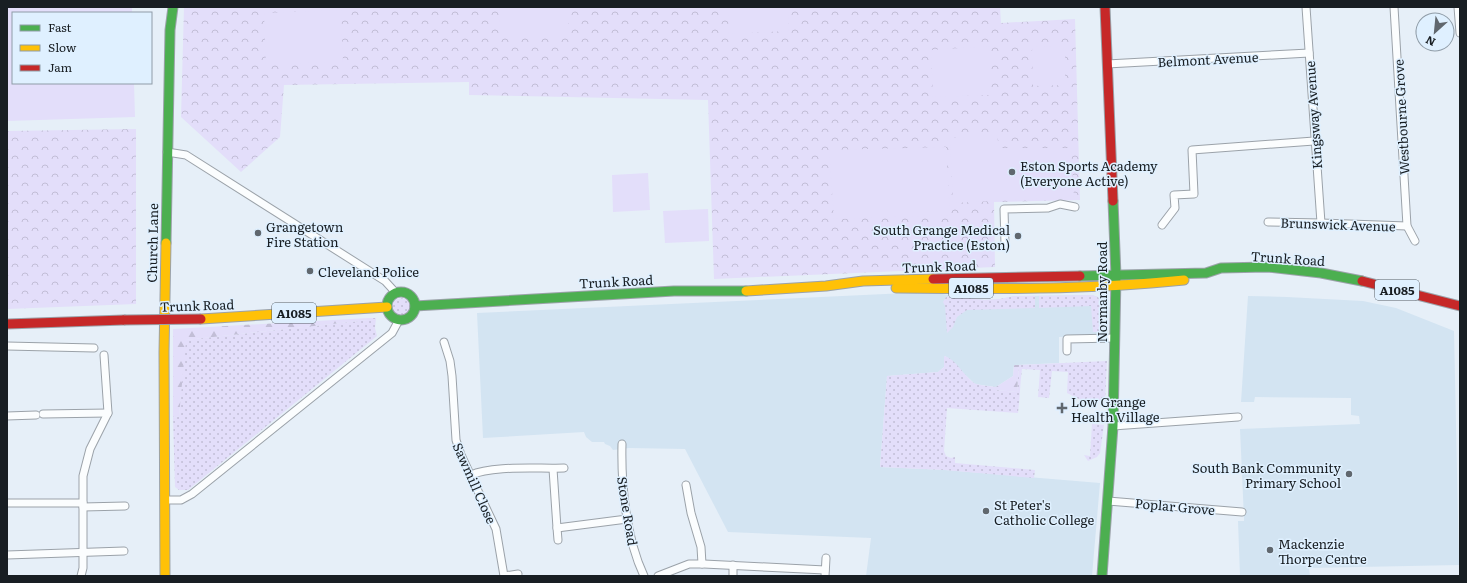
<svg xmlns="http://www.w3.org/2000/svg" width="1467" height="583" font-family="Literata,serif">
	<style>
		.built { fill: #d3e4f2 }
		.grass { fill: url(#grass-dots) }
		.forest { fill: url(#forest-firs) }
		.park { fill: url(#park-crowns) }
		.garden { fill: #e3defa }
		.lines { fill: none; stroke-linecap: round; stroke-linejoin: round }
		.street-casing { stroke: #9ba2a9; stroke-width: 9 }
		.fast-casing { stroke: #9ba2a9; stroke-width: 11 }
		.slow-casing { stroke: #9ba2a9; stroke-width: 11 }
		.jam-casing { stroke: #9ba2a9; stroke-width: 11 }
		.street { stroke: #fbfdfe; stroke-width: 7 }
		.fast { stroke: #4caf50; stroke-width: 9 }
		.slow { stroke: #ffc107; stroke-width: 9 }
		.jam { stroke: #c62828; stroke-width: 9 }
		.jam-bridge-casing { stroke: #9ba2a9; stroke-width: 11; stroke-linecap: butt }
		.jam-bridge { stroke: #c62828; stroke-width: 9 }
		.poi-dot { fill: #60676e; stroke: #dff0ff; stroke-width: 1.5 }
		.labels { text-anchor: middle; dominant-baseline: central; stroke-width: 3; stroke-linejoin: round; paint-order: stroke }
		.shield { fill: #dff0ff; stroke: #545d65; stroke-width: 1 }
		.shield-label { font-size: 12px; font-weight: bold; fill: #181e23 }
		.street-label { font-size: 13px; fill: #181e23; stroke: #dff0ff }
		.poi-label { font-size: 13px; fill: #181e23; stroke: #dff0ff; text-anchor: start }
	</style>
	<defs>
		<pattern id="grass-dots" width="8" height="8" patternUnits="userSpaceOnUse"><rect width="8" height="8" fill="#e3defa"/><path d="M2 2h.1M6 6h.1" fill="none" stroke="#c2bed6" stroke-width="1.8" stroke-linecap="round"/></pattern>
		<pattern id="forest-firs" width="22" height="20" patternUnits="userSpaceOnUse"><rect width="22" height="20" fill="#e3defa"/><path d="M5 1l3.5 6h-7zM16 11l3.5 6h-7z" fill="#c2bed6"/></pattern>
		<pattern id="park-crowns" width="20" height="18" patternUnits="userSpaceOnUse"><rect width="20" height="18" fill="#e3defa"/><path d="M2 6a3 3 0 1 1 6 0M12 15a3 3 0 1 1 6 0" fill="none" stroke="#c2bed6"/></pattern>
	</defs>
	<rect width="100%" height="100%" fill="#e6eff8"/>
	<g class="built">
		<path d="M928,292L984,300L1000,299L1015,296L1092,295L1098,297L1100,300L1102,327L1106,336L1059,337V363L1014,365L1013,376L996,387L975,384L957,367L955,363L945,356L944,367L938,372L887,376L880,467L945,470L1100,483L1092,576H866L871,538L728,532L685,449L629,448L613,450L610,446L605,444L604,442H592L586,437L584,432L483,438L477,313Z"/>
		<path d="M1248,296L1287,297L1363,301L1396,308L1454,331L1459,565L1309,568L1310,576H1240L1238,521H1244V518L1240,429L1360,424L1359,416L1351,415V398L1255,397L1254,402H1241Z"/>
	</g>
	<g class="grass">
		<path d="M1092,295L1098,297L1100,300L1102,327L1104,332H1093L1091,306L1039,308V296Z"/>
		<path d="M952,296L984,300L1000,299L1015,296H1035V308L967,310L957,317L953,327L947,333L945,306L943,302L946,297Z"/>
		<circle cx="401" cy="307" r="9"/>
		<path d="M369,318H376L375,328L377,336L188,490H179L175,487L173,418L179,416L185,340L368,320Z"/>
		<path d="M944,356C955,358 964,376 974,383C980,386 990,386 996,387V390L1017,392L1019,365L1107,361L1105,401L1079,399L1067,393L1068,372L1052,371L1049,398L1038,397L1040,370L1022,369C1020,383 1020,397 1018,413L947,408L944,451L946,456L951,458L955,457V463L1035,470L1034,478L945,470L880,467L887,376L938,372L944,367Z"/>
		<path d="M1092,424L1104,425L1100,453L1097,457L1088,461L1084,455L1090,456Z"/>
	</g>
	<g class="forest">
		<path d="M369,318V320L186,340L179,416L173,418V329Z"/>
		<path d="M1014,365H1019L1017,392L996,390V387L1013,376Z"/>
	</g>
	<g class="park">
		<path d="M184,7H1000L1001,23L1075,19L1080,200L994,202L995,267L714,279L708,100L469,95V82L284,85L280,137L241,172L181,117Z"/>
		<path d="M136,129V304L7,309V131Z"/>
	</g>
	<g class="garden">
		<path d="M7,7H132V13H13V83H134L135,117L7,121Z"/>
		<path d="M499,7H568V33H500Z"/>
		<path d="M728,7H788L789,31L729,34Z"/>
		<path d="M341,10L343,62L266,64L264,13Z"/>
		<path d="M990,46V95L933,97L931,50Z"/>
		<path d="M1065,46V85L1033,86L1032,47Z"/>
		<path d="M997,135L999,148H1071L1074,197L953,203L950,138Z"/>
		<path d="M946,147L950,215L834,219L829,150Z"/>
		<path d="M648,173L650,210L613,212L612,175Z"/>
		<path d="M708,209L709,241L665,243L663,211Z"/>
	</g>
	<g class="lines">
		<g class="street-casing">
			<g id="street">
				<path d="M1306,7L1321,223"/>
				<path d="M1394,7L1407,226L1415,241"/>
				<path d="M1458,7L1460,33"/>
				<path d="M1107,64L1309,53"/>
				<path d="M167,152L186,155L385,281L396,293"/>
				<path d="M1268,222L1321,223L1407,226"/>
				<path d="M1162,225L1175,208L1174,195L1194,194L1192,150L1314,141"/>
				<path d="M1005,245L1004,209L1048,208L1060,204L1075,207"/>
				<path d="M444,342L450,361L452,376L456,440L461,455L496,529L504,576"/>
				<path d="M7,346L94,348"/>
				<path d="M1067,351V339L1115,338"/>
				<path d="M43,414L108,413"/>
				<path d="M7,416L36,415"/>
				<path d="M1113,426L1238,417"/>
				<path d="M622,444C621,485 626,538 644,576"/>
				<path d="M553,469L557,528L627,519"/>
				<path d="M471,475C492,465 539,469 564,468"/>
				<path d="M686,485L691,513L701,547L702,564"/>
				<path d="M165,500H181L192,494L392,333L399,320"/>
				<path d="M1108,501L1242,512"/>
				<path d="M7,503H83"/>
				<path d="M83,507L125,506"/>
				<path d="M557,528L558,540"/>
				<path d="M7,555L124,551"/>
				<path d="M81,576L83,568V476L90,449L108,413L104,355"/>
				<path d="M504,576L518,574"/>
				<path d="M658,576L689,564H704L825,570"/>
				<path d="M733,576V565"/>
				<path d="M825,576L826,558"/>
			</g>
		</g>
		<g class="fast-casing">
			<g id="fast">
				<path d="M166,243L170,30L173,7"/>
				<path d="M1080,276L1206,273L1221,268L1267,267L1321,273L1362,281"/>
				<circle cx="401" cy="306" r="14"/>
				<path d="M415,306L674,291H746"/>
				<path d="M1102,576L1113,426L1116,276L1113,201"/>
			</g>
		</g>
		<g class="slow-casing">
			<g id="slow">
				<path d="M896,288C992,289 1088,290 1184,280"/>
				<path d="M746,291L826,286L863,281L933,279"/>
				<path d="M201,319L387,307"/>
				<path d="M165,576L164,352L166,243"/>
			</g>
		</g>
		<g class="jam-casing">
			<g id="jam">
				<path d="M1105,7L1113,201"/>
				<path d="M933,279L1080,276"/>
				<path d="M1362,281L1460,306"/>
				<path d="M7,324L124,320"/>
			</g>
		</g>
		<use href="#street" class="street"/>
		<use href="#fast" class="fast"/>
		<use href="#slow" class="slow"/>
		<use href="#jam" class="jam"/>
		<g class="jam-bridge-casing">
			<path id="jam-bridge" d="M124,320L201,319"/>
		</g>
		<use href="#jam-bridge" class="jam-bridge"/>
	</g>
	<g class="poi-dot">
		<circle cx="1012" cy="172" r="4"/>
		<circle cx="258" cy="233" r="4"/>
		<circle cx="1018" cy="236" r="4"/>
		<circle cx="310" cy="271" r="4"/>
		<path d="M1060 402h4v4h4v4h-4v4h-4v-4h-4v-4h4z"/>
		<circle cx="1349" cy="474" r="4"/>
		<circle cx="986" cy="511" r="4"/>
		<circle cx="1270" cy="550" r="4"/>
	</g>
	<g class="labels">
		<g class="shield">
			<rect x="949" y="278" width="44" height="20" rx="3"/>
			<rect x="1375" y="280" width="44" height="20" rx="3"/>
			<rect x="272" y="303" width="44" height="20" rx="3"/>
		</g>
		<g class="shield-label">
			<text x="971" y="288">A1085</text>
			<text x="1397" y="290">A1085</text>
			<text x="294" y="313">A1085</text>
		</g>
		<g class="street-label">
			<text transform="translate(1208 59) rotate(-3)">Belmont Avenue</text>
			<text transform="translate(1313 115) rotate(-94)">Kingsway Avenue</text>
			<text transform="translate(1401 117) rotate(-93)">Westbourne Grove</text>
			<text transform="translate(1338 224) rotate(2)">Brunswick Avenue</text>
			<text transform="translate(152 243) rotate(-89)">Church Lane</text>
			<text transform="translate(1288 258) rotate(4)">Trunk Road</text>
			<text transform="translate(939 266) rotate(-2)">Trunk Road</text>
			<text transform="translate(616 281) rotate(-3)">Trunk Road</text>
			<text transform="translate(1101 292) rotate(-90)">Normanby Road</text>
			<text transform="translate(197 305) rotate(-2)">Trunk Road</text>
			<text transform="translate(475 483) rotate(66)">Sawmill Close</text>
			<text transform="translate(1175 506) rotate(5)">Poplar Grove</text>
			<text transform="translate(628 511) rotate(81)">Stone Road</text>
		</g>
		<g class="poi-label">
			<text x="1020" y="165">Eston Sports Academy<tspan x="1020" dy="15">(Everyone Active)</tspan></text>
			<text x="266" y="226">Grangetown<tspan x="266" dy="15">Fire Station</tspan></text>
			<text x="1010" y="229" text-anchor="end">South Grange Medical<tspan x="1010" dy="15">Practice (Eston)</tspan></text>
			<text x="318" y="271">Cleveland Police</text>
			<text x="1071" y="401">Low Grange<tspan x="1071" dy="15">Health Village</tspan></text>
			<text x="1341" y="467" text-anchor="end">South Bank Community<tspan x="1341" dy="15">Primary School</tspan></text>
			<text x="994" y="504">St Peter's<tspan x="994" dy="15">Catholic College</tspan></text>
			<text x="1278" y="543">Mackenzie<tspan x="1278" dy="15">Thorpe Centre</tspan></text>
		</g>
	</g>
	<rect width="1467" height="583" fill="none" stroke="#181e23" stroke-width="16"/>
	<rect x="12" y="12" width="140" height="72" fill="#dff0ff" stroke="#8f9ca7"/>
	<rect x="20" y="25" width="20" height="6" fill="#4caf50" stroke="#8f9ca7"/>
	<text x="48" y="32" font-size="12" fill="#181e23">Fast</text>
	<rect x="20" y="45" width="20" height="6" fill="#ffc107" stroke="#8f9ca7"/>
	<text x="48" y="52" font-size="12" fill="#181e23">Slow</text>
	<rect x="20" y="65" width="20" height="6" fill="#c62828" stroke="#8f9ca7"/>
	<text x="48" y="72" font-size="12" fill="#181e23">Jam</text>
	<g transform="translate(1435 32) rotate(207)"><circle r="19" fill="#dff0ff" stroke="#8f9ca7"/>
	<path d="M0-3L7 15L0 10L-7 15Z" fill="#60676e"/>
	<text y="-6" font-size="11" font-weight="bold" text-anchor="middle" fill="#181e23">N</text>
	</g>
</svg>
